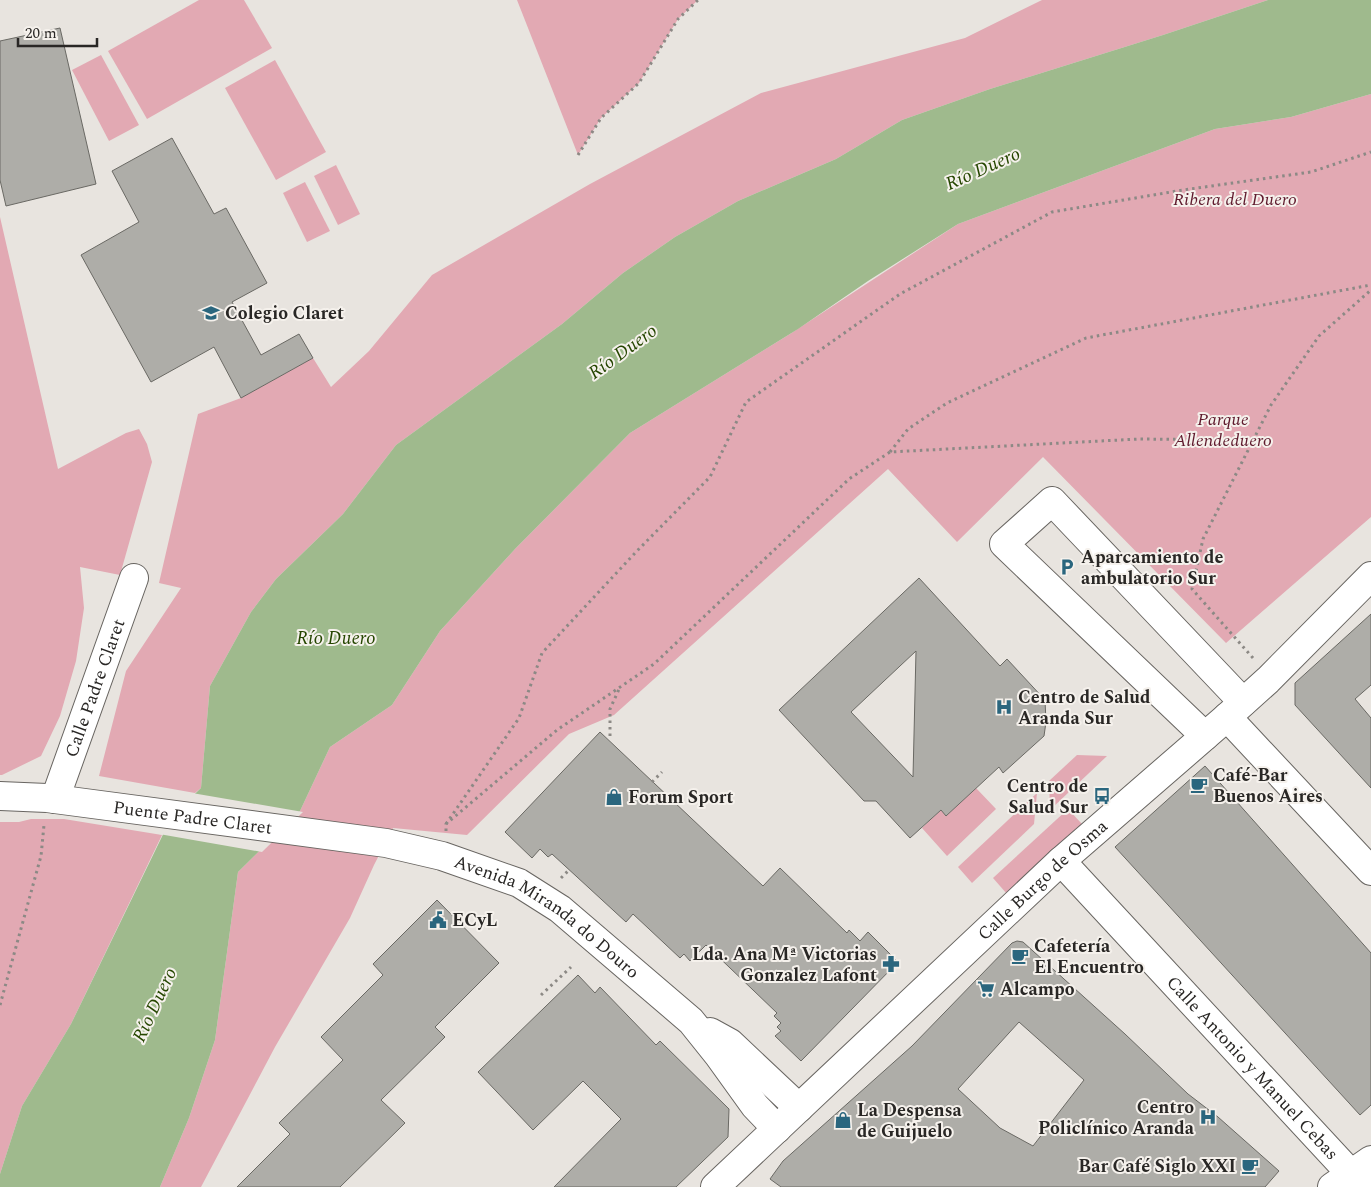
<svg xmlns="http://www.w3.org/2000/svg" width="1371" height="1187" font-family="Spectral,serif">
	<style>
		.green { fill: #e2a9b3 }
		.water { fill: #9fba8d }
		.pier { fill: #e8e4df }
		.building { fill: #aeada8; stroke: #6a6964; fill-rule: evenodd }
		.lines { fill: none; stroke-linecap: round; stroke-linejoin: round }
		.minor-casing { stroke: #686561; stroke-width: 30 }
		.path { stroke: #8c8985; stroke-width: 3; stroke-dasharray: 2.5 4; stroke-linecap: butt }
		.minor { stroke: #fff; stroke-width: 28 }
		.labels { text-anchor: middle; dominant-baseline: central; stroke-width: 4; stroke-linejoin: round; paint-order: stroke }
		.park-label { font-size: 18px; font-style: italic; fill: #5f1a2d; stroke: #f5f1ec }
		.poi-label { font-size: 18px; font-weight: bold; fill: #292725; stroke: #f5f1ec; text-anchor: start }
		.street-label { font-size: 18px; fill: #292725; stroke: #f5f1ec }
		.water-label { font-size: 19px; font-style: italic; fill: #254600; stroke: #f5f1ec }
	</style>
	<rect width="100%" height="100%" fill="#e8e4df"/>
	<g class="green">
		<path d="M199,0H244L272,48L147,119L108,51Z"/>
		<path d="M517,0H698L678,19L639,83L601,118L578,155Z"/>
		<path d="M1042,0H1268L1163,35L990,89L902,120L836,159L738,201L675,237L623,273L562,324L396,445L343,514L276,579L251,612L210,686L201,788L195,793L99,776L126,671L181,588L159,583L198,414L241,398L313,358L331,387L369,351L432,275L590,184L761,93L965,38Z"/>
		<path d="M101,55L139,125L109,141L72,70Z"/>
		<path d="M275,60L326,152L276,180L225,88Z"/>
		<path d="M1371,94V517L1226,643L1043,457L957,542L888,469L614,715L569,734L467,835L393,828L374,865L350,918L275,1047L201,1187H160L189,1118L215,1040L238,872L300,811L330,747L392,705L440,631L515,549L630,433L790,334L958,224L1215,129L1291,117Z"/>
		<path d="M336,165L360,214L338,225L314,176Z"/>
		<path d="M305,182L330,231L307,242L283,193Z"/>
		<path d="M0,217L58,469L126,433L139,429L147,444L152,462L120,575L80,567L84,608L76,661L60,716L41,756L2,775H0Z"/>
		<path d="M1077,755L1107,756L1050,810L1049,781Z"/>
		<path d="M976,788L996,809L947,856L922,828L941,810L946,816Z"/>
		<path d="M1037,793L1034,824L972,883L958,867Z"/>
		<path d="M1068,809L1082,824L1007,894L993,878Z"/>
		<path d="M31,819H64L162,835L71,1024L22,1106L0,1174V822H19Z"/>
	</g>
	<path class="water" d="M1268,0H1371V94L1291,117L1215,129L958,224L868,281L798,329L630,433L515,549L440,631L392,705L330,747L300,811L238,872L215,1040L189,1118L160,1187H0V1174L22,1106L71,1024L172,816L201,788L210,686L251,612L276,579L343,514L396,445L562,324L623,273L675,237L738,201L836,159L902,120L990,89L1163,35Z"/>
	<path class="pier" d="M192,793L303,812L262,852L159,834L170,815Z"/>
	<g class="building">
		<path d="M60,28L96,184L6,206L0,180V41Z"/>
		<path d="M172,138L214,214L226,208L267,283L232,302L261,355L299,334L313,358L241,398L214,347L151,382L81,255L139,222L112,171Z"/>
		<path d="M919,578L1000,666L1007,659L1045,700L1046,722L1044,736L1003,773L999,767L946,816L941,810L910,838L876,801H864L779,710ZM916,651L913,777L851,712Z"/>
		<path d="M1371,614V685L1355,699L1371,718V788L1295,705V683Z"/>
		<path d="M600,732L763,886L780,868L847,933L849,930L860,941L868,932L898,962L801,1061L775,1036L781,1031L777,1027L781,1023L774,1016L777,1013L706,945L690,961L684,954L680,958L633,914L626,922L552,854L548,857L540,849L532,858L505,832Z"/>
		<path d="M1205,766L1371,953V1105L1360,1115L1115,847Z"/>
		<path d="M437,900L499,963L435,1027L445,1037L381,1100L405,1123L340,1187H237L290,1134L279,1123L343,1060L321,1037L383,975L373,964Z"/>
		<path d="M1017,941L1023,942L1125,1034L1188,1094L1218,1117L1279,1171L1265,1187H781L770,1179L783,1161L912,1046L1012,943ZM1019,1022L1084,1080L1033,1146L1000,1128L958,1089Z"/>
		<path d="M578,975L595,993L600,987L656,1045L660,1041L729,1109L728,1137L676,1187H554L621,1119L583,1081L533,1130L478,1072Z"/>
	</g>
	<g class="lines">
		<g class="minor-casing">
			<g id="minor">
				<path d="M1227,717L1371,871"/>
				<path d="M1205,736L1004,544L1052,501L1243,702"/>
				<path id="s1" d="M0,796L47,798L386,843L442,856L519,883L560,909L691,1021L719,1056L755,1106L777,1129"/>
				<path id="s2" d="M55,799L134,578"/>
				<path id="s3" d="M1061,861L1363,1187"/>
				<path d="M710,1032L730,1043L799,1108"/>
				<path id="s4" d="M715,1187L1061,861L1227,717L1268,680L1371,576"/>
				<path d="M1332,1187L1371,1160"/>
			</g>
		</g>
		<g class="path">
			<path d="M578,155L601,118L639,83L678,19L698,0"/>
			<path d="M890,452L908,429L947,403L1086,338L1371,285"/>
			<path d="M1253,658L1192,589L1203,539L1271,405L1319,336L1371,290"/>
			<path d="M610,736V709L620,687"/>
			<path d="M652,782L662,772"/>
			<path d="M446,824L519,718L542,653L635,553L710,477L746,402L900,294L1052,212L1183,190L1311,172L1371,152"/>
			<path d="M446,831V824L557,730L654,664L849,479L890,452L1139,439L1253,440"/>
			<path d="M561,878L569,870"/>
			<path d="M541,995L571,967"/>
			<path d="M0,1005L41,856L44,825"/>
		</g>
		<use href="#minor" class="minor"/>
	</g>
	<defs>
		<g id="school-bare" transform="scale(1.35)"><path d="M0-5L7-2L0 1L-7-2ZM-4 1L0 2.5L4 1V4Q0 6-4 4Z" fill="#2a667e" stroke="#f5f1ec" stroke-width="2.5" paint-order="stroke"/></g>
		<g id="parking-bare" transform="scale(1.35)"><path d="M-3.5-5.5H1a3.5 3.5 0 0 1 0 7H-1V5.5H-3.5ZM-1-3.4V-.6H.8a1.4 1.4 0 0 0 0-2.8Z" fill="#2a667e" stroke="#f5f1ec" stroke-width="2.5" paint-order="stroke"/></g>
		<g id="hospital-bare" transform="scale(1.35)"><path d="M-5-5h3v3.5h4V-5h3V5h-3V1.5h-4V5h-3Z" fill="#2a667e" stroke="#f5f1ec" stroke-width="2.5" paint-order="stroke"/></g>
		<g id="cafe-bare" transform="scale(1.35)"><path d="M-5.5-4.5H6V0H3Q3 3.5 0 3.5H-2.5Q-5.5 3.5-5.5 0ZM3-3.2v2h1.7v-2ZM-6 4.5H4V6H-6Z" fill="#2a667e" stroke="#f5f1ec" stroke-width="2.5" paint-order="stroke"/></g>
		<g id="bus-bare" transform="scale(1.35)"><path d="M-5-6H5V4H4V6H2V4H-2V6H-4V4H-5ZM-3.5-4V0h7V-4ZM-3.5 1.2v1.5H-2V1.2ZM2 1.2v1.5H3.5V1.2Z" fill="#2a667e" stroke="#f5f1ec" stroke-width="2.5" paint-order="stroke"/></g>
		<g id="shop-bare" transform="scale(1.35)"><path d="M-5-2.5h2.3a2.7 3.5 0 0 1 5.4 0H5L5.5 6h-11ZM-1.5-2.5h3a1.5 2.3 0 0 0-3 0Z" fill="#2a667e" stroke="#f5f1ec" stroke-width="2.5" paint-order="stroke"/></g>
		<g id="civic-bare" transform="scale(1.35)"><path d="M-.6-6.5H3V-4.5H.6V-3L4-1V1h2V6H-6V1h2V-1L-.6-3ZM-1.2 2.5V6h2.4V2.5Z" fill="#2a667e" stroke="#f5f1ec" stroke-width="2.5" paint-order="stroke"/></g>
		<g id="pharmacy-bare" transform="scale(1.35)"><path d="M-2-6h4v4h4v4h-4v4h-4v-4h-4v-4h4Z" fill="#2a667e" stroke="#f5f1ec" stroke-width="2.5" paint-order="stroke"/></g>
		<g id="supermarket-bare" transform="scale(1.35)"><path d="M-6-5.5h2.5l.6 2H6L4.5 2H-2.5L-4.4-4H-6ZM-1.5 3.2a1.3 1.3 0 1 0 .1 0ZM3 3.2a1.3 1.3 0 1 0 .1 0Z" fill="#2a667e" stroke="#f5f1ec" stroke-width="2.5" paint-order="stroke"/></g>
	</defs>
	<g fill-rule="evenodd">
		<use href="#school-bare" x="211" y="313"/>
		<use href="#parking-bare" x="1067" y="567"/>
		<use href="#hospital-bare" x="1004" y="707"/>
		<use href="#cafe-bare" x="1199" y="785"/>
		<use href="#bus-bare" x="1102" y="796"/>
		<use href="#shop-bare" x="614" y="797"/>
		<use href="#civic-bare" x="438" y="920"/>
		<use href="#cafe-bare" x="1020" y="956"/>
		<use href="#pharmacy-bare" x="891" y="964"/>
		<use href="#supermarket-bare" x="986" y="989"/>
		<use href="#hospital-bare" x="1208" y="1117"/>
		<use href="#shop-bare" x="843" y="1120"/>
		<use href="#cafe-bare" x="1250" y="1166"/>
	</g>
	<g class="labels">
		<g class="park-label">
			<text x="1235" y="199">Ribera del Duero</text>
			<text x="1223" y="419">Parque<tspan x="1223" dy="21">Allendeduero</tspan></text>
		</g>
		<g class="poi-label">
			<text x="225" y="313">Colegio Claret</text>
			<text x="1081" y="557">Aparcamiento de<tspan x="1081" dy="21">ambulatorio Sur</tspan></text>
			<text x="1018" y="697">Centro de Salud<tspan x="1018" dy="21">Aranda Sur</tspan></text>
			<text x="1213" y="775">Café-Bar<tspan x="1213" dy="21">Buenos Aires</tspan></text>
			<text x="1088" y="786" text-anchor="end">Centro de<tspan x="1088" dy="21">Salud Sur</tspan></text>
			<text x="628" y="797">Forum Sport</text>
			<text x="452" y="920">ECyL</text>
			<text x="1034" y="946">Cafetería<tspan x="1034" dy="21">El Encuentro</tspan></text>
			<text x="877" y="954" text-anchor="end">Lda. Ana Mª Victorias<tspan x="877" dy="21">Gonzalez Lafont</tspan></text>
			<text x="1000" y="989">Alcampo</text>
			<text x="1194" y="1107" text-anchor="end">Centro<tspan x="1194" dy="21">Policlínico Aranda</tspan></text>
			<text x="857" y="1110">La Despensa<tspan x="857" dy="21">de Guijuelo</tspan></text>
			<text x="1236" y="1166" text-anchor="end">Bar Café Siglo XXI</text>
		</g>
		<g class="street-label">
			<text stroke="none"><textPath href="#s2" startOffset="118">Calle Padre Claret</textPath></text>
			<text stroke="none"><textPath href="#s1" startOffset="194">Puente Padre Claret</textPath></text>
			<text stroke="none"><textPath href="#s4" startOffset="449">Calle Burgo de Osma</textPath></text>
			<text stroke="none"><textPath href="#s1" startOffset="569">Avenida Miranda do Douro</textPath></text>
			<text stroke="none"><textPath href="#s3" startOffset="282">Calle Antonio y Manuel Cebas</textPath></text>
		</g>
		<g class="water-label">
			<text transform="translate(983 169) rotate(-24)">Río Duero</text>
			<text transform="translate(623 352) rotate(-36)">Río Duero</text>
			<text x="336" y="638">Río Duero</text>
			<text transform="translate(155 1005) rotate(-65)">Río Duero</text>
		</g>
	</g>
	<path d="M18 38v8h79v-8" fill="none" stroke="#292725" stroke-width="2.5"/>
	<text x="25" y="38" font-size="15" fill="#292725" stroke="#f5f1ec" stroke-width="4" paint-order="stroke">20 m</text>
</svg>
